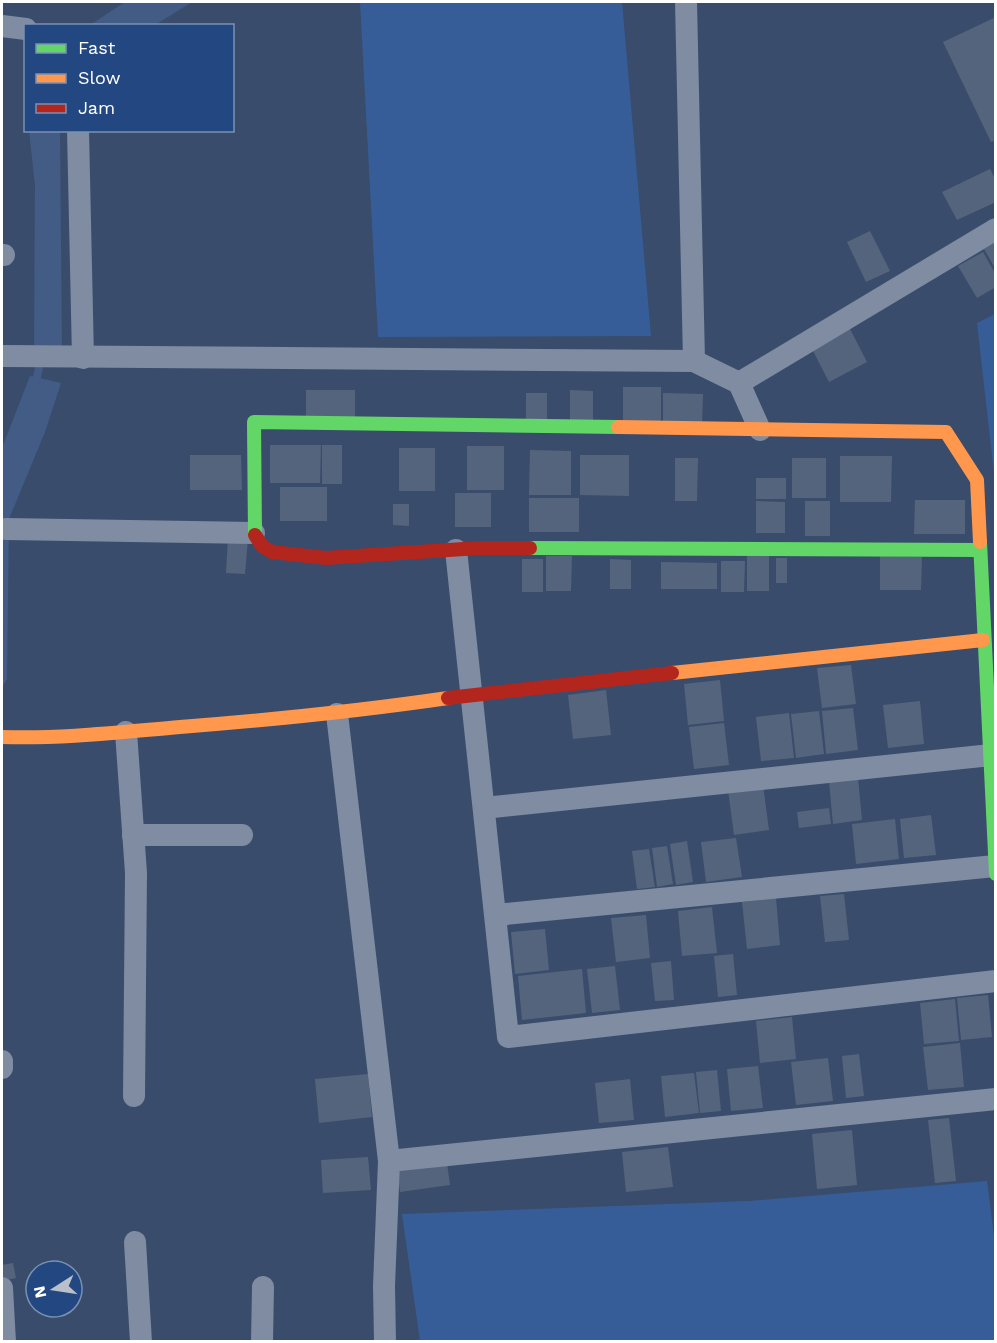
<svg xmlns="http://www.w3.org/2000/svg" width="997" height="1343" font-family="'Work Sans',sans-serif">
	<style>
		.green { fill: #375d98 }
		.water { fill: #435c86 }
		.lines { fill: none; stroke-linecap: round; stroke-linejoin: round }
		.stream { stroke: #435c86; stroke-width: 8 }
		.building { fill: #54647d }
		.street { stroke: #7f8ca1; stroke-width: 22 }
		.fast { stroke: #63d668; stroke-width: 14 }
		.slow { stroke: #ff974d; stroke-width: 14 }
		.jam { stroke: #b3261e; stroke-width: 14 }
	</style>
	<rect width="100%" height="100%" fill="#394c6b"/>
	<g class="green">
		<path d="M360,2H622L651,336L378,337Z"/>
		<path d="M995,314V482L977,323Z"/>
		<path d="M987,1181L996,1252L995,1341H420L402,1214L749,1201Z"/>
	</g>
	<g class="water">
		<path d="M125,2H192L155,25H90Z"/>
		<path d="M29,131H60L62,352L34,347L35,185Z"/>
		<path d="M30,376L61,383L45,432L9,519L7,679L2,687V448Z"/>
	</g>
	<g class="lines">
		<path class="stream" d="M35,386L41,359"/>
	</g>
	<g class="building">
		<path d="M996,17V140L991,142L943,42Z"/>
		<path d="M990,169L996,181V202L957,220L942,192Z"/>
		<path d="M870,231L890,271L866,282L847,242Z"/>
		<path d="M996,242V270L984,249Z"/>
		<path d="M983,252L996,275V287L977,298L958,266Z"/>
		<path d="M849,327L867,362L829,382L811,347Z"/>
		<path d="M623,387H661V426L623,425Z"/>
		<rect x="306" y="390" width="49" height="28"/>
		<path d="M570,390L593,391V425H570Z"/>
		<rect x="526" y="393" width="21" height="30"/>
		<path d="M663,393L703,394L702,427L663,426Z"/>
		<path d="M270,445H321L320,483H270Z"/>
		<rect x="322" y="445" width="20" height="39"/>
		<rect x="467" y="446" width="37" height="44"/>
		<rect x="399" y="448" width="36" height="43"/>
		<path d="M530,450L571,451V495H529Z"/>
		<path d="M190,455H241L242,490H190Z"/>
		<path d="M580,455H629V496L580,495Z"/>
		<path d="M840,456H892L891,502H840Z"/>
		<path d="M675,458H698L697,501H675Z"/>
		<rect x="792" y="458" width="34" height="40"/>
		<rect x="756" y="478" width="30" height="21"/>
		<rect x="280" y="487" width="47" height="34"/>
		<rect x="455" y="493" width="36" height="34"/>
		<rect x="529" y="498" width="50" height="34"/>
		<path d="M915,500H965V534H914Z"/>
		<path d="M756,501L785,502V533H756Z"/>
		<rect x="805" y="501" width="25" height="35"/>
		<path d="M393,504H409V526L393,525Z"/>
		<path d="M228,537L248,539L245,574L226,573Z"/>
		<rect x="747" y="555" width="22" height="36"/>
		<path d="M546,556H572L571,591H546Z"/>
		<path d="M880,556L922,557L921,590H880Z"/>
		<rect x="776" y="558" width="11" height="25"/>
		<rect x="522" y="559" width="21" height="33"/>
		<path d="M610,559L631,560V589H610Z"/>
		<path d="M721,561H745L744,592H721Z"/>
		<path d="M661,562L717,563V589H661Z"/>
		<path d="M851,665L856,704L822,708L817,668Z"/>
		<path d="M720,680L724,721L688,725L684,684Z"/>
		<path d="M606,690L611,735L573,739L568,695Z"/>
		<path d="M920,701L924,744L888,748L883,705Z"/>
		<path d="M853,708L858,750L826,754L822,711Z"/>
		<path d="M819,711L824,754L796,758L791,714Z"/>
		<path d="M789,713L794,758L761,761L756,717Z"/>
		<path d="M724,723L729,765L694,769L689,727Z"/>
		<path d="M858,778L862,820L833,824L829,782Z"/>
		<path d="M763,785L769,830L734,835L728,790Z"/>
		<path d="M829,808L831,824L799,828L797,812Z"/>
		<path d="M931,815L936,855L904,858L900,819Z"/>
		<path d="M895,819L899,859L856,864L852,824Z"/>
		<path d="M736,838L742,877L706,882L701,842Z"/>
		<path d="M687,841L693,882L676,885L670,844Z"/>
		<path d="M667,846L673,884L657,887L652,848Z"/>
		<path d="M649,849L655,887L637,889L632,851Z"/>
		<path d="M844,894L849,940L825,942L820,896Z"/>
		<path d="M776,898L780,945L747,949L742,902Z"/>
		<path d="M712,907L717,953L682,956L678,911Z"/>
		<path d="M646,915L650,958L616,962L611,918Z"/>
		<path d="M545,929L549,970L515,974L511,932Z"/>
		<path d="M733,954L737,995L718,997L714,956Z"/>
		<path d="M671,961L674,1000L655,1001L651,963Z"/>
		<path d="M615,966L620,1010L592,1013L587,969Z"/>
		<path d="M582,969L586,1013L522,1020L518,976Z"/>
		<path d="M988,995L992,1037L961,1040L957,998Z"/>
		<path d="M955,999L959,1041L924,1044L920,1003Z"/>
		<path d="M792,1017L796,1059L760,1063L756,1021Z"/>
		<path d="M960,1043L964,1087L928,1090L923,1047Z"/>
		<path d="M859,1054L864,1096L846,1098L842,1056Z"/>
		<path d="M828,1058L833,1101L796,1105L791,1062Z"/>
		<path d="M758,1066L763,1108L731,1111L727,1069Z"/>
		<path d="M717,1070L721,1111L700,1113L696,1072Z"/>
		<path d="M694,1073L699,1113L665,1117L661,1076Z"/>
		<path d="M368,1074L372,1117L319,1123L315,1079Z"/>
		<path d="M630,1079L634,1120L599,1123L595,1083Z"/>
		<path d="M949,1118L956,1181L935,1183L928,1120Z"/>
		<path d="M852,1130L857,1185L817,1189L812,1134Z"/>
		<path d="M668,1147L673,1187L626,1192L622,1152Z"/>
		<path d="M368,1157L371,1190L323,1193L321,1160Z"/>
		<path d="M447,1163L450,1185L400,1192L397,1170Z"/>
		<path d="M13,1263L16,1278L2,1281V1265Z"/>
	</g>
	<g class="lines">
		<g class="street">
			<path d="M686,2L694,361"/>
			<path d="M2,26L26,29"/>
			<path d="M78,130L83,358"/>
			<path d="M2,255H4"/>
			<path d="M2,356L694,361L739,383"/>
			<path d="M760,430L739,383L996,229"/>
			<path d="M6,529L254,533"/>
			<path d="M456,550L508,1037L996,981"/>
			<path d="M337,714L389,1161L384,1286L385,1342"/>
			<path d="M126,732L136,873L134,1096"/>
			<path d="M484,808L991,755"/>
			<path d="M133,835H242"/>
			<path d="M496,915L995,866"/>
			<path d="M2,1061V1068"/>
			<path d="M389,1161L996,1099"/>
			<path d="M135,1242L141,1342"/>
			<path d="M2,1288L5,1342"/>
			<path d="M262,1342L263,1287"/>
		</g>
		<g class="fast">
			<path d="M255,535L254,422L618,427"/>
			<path d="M980,542L996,874"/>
			<path d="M530,548L979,550"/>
		</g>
		<g class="slow">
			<path d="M618,427L946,432L977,480L980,542"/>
			<path d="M672,673L983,640"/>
			<path d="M2,737C61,739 121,732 180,727C270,720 359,711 448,698"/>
		</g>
		<g class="jam">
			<path d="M255,535L262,546L272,552L326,558L479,548H530"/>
			<path d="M448,698L672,673"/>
		</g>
	</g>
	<rect width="997" height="1343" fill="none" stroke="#ffffff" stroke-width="6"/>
	<rect x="24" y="24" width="210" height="108" fill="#234781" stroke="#7b91b3" stroke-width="1.5"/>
	<rect x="36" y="44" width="30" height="9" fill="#63d668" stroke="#7b91b3" stroke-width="1.5"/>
	<text x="78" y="54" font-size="18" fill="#ffffff">Fast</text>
	<rect x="36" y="74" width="30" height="9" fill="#ff974d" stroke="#7b91b3" stroke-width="1.5"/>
	<text x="78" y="84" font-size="18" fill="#ffffff">Slow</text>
	<rect x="36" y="104" width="30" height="9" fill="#b3261e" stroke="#7b91b3" stroke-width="1.5"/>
	<text x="78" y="114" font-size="18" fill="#ffffff">Jam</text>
	<g transform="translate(54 1289) rotate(258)"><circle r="28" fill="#234781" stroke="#7b91b3" stroke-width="1.5"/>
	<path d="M0-4.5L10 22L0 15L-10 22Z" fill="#bac0cb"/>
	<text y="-9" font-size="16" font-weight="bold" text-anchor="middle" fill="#ffffff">N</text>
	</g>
</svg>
